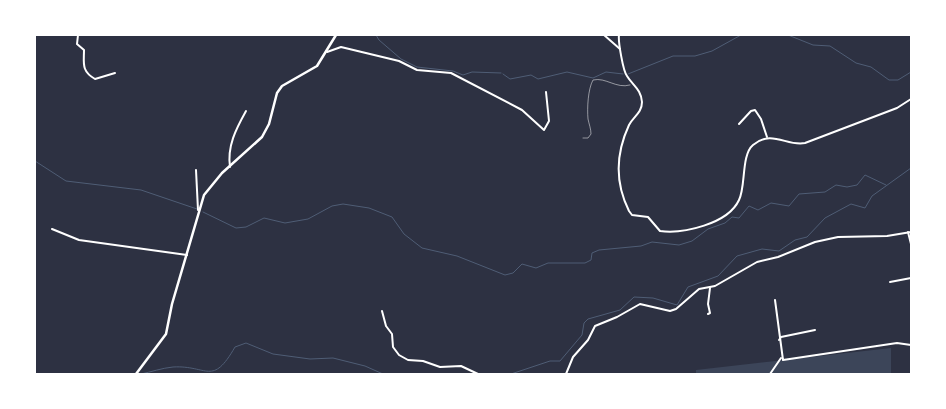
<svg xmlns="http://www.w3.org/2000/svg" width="946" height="409" font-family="'Titillium Web',sans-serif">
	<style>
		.green { fill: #3c4559 }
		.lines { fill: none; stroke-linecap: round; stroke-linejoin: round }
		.stream { stroke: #4f5d75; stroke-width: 1 }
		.path { stroke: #fff; stroke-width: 0.5 }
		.minor { stroke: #fff; stroke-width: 2 }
		.secondary { stroke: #fff; stroke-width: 2.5 }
	</style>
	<rect width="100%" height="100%" fill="#2d3142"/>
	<path class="green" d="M891,348V374H696V370Z"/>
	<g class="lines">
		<g class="stream">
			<path d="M376,35L379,40L401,59L417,67L453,71L463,75L472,72L501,73"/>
			<path d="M788,35L813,45L830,46L856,63L871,67L889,80H898L911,72"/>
			<path d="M503,74L510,79L531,75L538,79L567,72L593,78L606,72L623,74"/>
			<path d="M628,74L673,56H695L712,51L741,35"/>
			<path d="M35,161L66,181L141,190L197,209"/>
			<path d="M203,212L236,228L246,227L264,218L285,223L308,219L332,206L343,204L369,208L392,217L404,234L422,248L457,256L505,275L513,273L522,264L536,268L548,263H585L591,260L592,253L599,250L641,246L652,242L679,245L692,241L708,229L725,223L732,217L739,218L749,206L758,210L771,203L789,206L799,194L825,192L836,185L847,187L857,185L865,175L886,185"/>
			<path d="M141,374C151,372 162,368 173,367C208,365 212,387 235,347L246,343L273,354L310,359L333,358L365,366L383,374"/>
			<path d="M511,374L550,361H560L582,335L584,323L588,319L620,310L634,297L653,298L677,305L688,287L718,276L737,256L762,249L779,251L795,240L807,237L825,218L851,204L865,208L872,196L911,168"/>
		</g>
		<path class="path" d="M583,138H588L591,134C591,129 589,124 588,119C587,108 588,89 593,80C606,77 616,89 630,85"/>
		<g class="minor">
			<path d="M78,35L77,44L84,50C84,63 81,71 95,79L115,73"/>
			<path d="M604,35L620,49"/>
			<path d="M619,35C618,41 623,71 627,76C633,86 641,89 642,102C642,113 633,117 629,125C616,153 615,183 629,211L632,215L648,217L660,231C683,234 728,224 739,200C746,186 741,155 753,145C772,129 787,147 805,143L897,108L911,99"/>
			<path d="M327,52L341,47L399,61L417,70L451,73L522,110L544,130L549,121L546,92"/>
			<path d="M739,124L751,111L755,110L761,119L767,137"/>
			<path d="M230,167C227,146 236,129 246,111"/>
			<path d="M196,170L198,210"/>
			<path d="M52,229L79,240L187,255"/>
			<path d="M908,232L911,244"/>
			<path d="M890,282L911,278"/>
			<path d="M775,300L783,360L897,343L911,345"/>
			<path d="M382,311L386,326L392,334L393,347L399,355L408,360L423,361L440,367L461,366L478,374"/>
			<path d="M708,314L710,313L708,304L710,288"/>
			<path d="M779,340L781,337L815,330"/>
			<path d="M566,374L573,357L588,340L595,326L617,317L640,304L670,311L676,309L699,289L715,286L757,262L778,257L815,242L838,237L887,236L911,232"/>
			<path d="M770,374L781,358"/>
		</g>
		<path class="secondary" d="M136,374L166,334L172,304L204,195L222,173L262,137L269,124L277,93L282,86L317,66L336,35"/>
	</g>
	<rect width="946" height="409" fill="none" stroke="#ffffff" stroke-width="72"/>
</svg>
